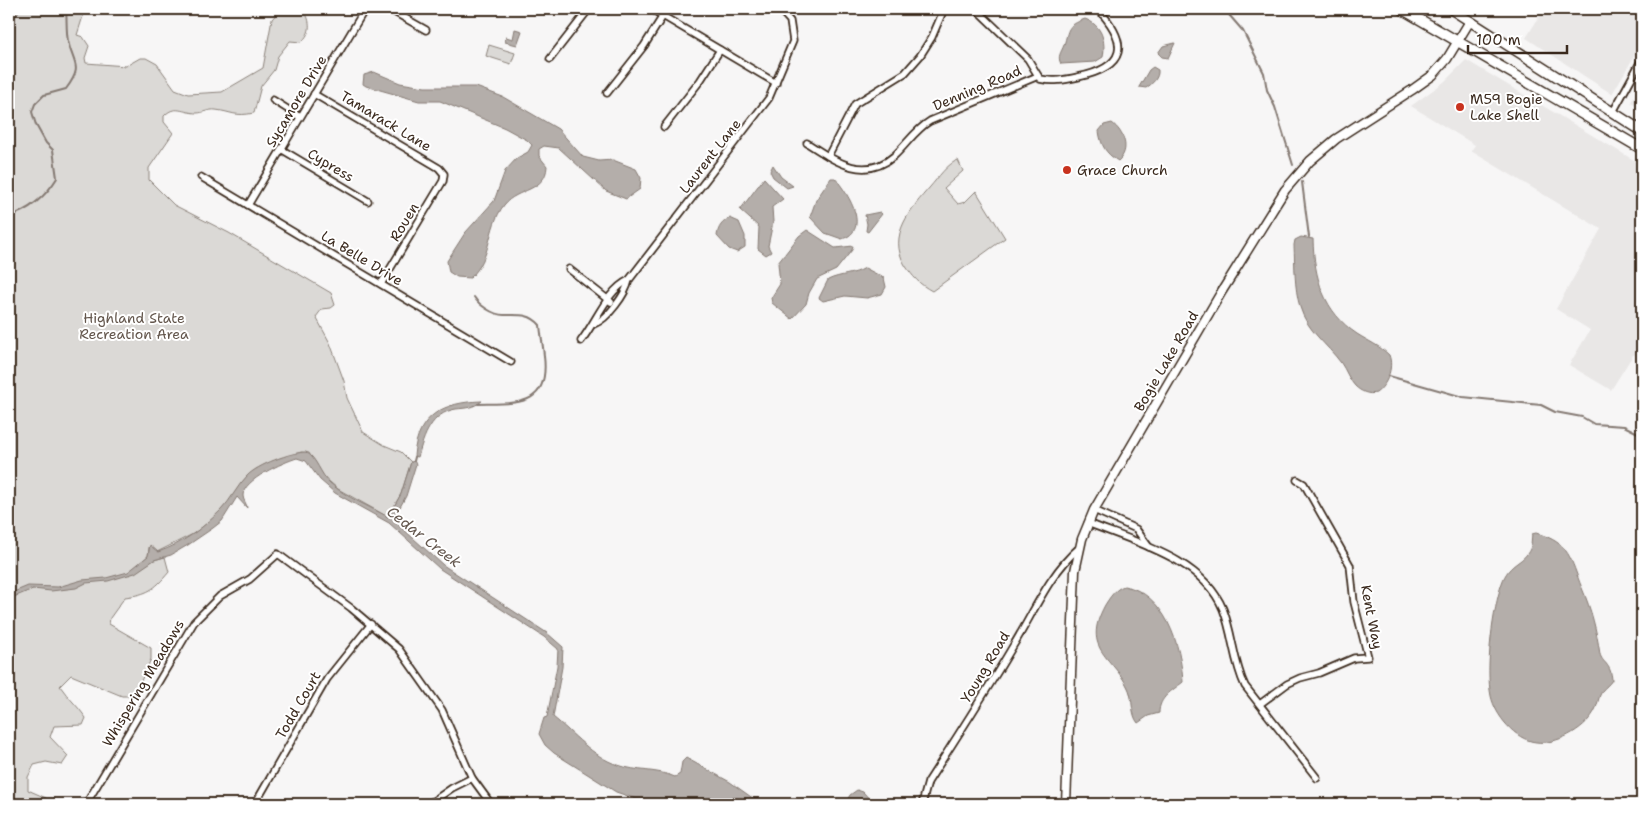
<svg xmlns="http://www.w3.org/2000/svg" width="1651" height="813" font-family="'Shantell Sans',sans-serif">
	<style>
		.built { fill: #e9e7e6 }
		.green { fill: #dbd9d6; stroke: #8b827a }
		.water { fill: #b4aeaa; stroke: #847972 }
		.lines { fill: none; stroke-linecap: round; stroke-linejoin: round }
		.stream { stroke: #847972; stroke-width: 2 }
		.minor-casing { stroke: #3b2a1e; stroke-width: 9 }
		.secondary-casing { stroke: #3b2a1e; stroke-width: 11 }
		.trunk-casing { stroke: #3b2a1e; stroke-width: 12 }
		.minor { stroke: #fff; stroke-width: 5.5 }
		.secondary { stroke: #fff; stroke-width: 8 }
		.trunk { stroke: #fff; stroke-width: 9 }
		.poi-dot { fill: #c8321e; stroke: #fff; stroke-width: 2 }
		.labels { text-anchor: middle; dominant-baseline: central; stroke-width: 4; stroke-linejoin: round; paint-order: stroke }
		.street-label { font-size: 14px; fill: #3b2a1e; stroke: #fff }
		.poi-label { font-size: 14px; fill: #3b2a1e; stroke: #fff; text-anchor: start }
		.park-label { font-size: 14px; fill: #63564c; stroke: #fff }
		.water-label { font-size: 15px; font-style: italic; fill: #65584f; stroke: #fff }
	</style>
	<rect width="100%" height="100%" fill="#f7f6f6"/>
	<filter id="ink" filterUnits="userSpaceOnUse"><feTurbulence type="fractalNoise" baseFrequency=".02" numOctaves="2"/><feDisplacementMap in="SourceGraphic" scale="10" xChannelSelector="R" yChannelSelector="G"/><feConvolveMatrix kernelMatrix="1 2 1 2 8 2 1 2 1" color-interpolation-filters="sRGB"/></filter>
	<g filter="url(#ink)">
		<g class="built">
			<path d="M1544,9H1606L1602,15L1604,17L1608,9H1642V43L1612,94L1526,38Z"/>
			<path d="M1466,60L1642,165V354L1633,355L1611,390L1569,365L1590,330L1556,309L1601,229L1471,151L1475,145L1411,106L1444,82Z"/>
			<path d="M1642,83V109L1631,102Z"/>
		</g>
		<g class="green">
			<path d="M20,9H81L84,13L77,35L83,37L89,46L85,58L86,63L126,66L140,58H146L157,64L175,89L188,94L222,92L263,68L272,19L281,9L304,10C311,21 312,33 301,42L290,41L278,56L274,70L261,86L254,113C235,117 232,112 216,110C209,109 203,113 197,113C183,113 175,104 164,116V122L173,133L149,168V180L174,205L229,233L331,293L335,305L331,308L322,309L316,317L330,343L344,381L347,398L363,432L384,445L401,452L411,462L401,494L388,517L338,489L324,477L309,453L301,452L256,469L242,482L229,502L215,517L193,534L157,552L152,547H149L148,556L137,565L129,575L154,560L165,557L169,572C154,590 148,594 125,597L110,618L109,624L151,648V659L134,696H122L71,675L60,686C68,698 78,706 86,718L83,725L54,726L50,737L68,756L62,765L46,762L34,765L28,777V790L46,798L48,804H24L9,793V27Z"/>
			<path d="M489,45L515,53L511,64L486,56Z"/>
			<path d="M958,160L963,171L944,188L958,204L965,202L976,191L1005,238L932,291C919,284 913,277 905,265C887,235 911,209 930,187C938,178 947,164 958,160Z"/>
		</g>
		<g class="water">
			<path d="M1085,19C1102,25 1106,41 1103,57L1095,62L1061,64C1057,56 1061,53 1064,45C1069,29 1066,26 1085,19Z"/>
			<path d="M515,29L522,31L517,45L505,42L506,37L513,39Z"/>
			<path d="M1175,43L1168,58L1162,57L1158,53L1163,46Z"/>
			<path d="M1153,67L1158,70C1159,78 1152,84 1146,88L1139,87L1149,70Z"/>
			<path d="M374,72L400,83L425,87H476L503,97L558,129L583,157L599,161L613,160L636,169L641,178L640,189L626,199L606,191L559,148L544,146L539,149V156L547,166C546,192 517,188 504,205C486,229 493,257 470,278L457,277L449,272L447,261L465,233L494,201L505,171L517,158L528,152L532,145L527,140L505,128L440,101H419L366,86L363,84L364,75Z"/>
			<path d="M1112,123C1124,132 1131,150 1118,161C1105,153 1101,145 1099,131L1104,125Z"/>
			<path d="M773,165L781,177L793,186L787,188L773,177L770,171Z"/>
			<path d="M764,178L783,199L772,207L773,222L768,246L771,252L766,255L758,249L759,227L740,210Z"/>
			<path d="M831,178H835C847,192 872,230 842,239L825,233L810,217L816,200Z"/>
			<path d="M880,212L882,214L868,232L866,231L867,224L865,215Z"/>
			<path d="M730,218L739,222L745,236V247L737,252L729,249L717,236C718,227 722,222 730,218Z"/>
			<path d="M807,230L835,248L853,246L852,250L836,270L817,279L809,293L806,304L792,319L772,303L771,298L780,284L778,263L799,236Z"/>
			<path d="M1301,237L1313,239C1314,278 1324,312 1357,334C1368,341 1380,346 1389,355C1394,368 1387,385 1376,393C1369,395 1361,392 1355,386C1349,380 1346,370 1341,363C1327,344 1307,331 1300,307C1294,287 1295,265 1294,245L1295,240Z"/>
			<path d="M865,268L884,278L886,287L882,294L867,298L845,296L823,301L819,298L828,280C840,274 854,275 865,268Z"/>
			<path d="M482,401C473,408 466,408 456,409C431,413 424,436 418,457L414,456C417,415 444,402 482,401Z"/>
			<path d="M306,452C317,458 320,474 330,483C347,498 369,506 388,517L401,494L411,462L414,461L416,464L406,496L393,520L443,565L547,633L563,647L562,667L553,717C573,733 593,757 618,765C637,772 657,769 675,777L680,774L682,762L686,758L730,782L761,804H651L616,792L554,753L545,745L539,734L544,718L547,717L557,666L558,649L544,637L440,569L389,523L335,493L320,480L306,461L297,458C284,462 242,480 243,496C243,500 247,504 247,508L237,497L222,521L213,528L188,545L171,555L154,560L135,573L108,581L86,583L76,588L51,591L33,589L9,599V594L28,586L58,587L82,580L106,578L128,572L148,556L150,545L158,552C182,544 203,528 221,510C231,500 237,486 247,476C257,465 291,452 306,452Z"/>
			<path d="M1536,533C1571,543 1570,559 1582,588C1592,612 1596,628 1600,654C1602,663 1611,663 1612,680C1609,685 1605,687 1602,691C1598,697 1598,706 1594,712C1584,730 1556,745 1536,742C1515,740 1495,715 1491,696C1485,669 1493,608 1502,583C1509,562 1523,564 1530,549C1532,545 1531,539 1532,534Z"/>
			<path d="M1124,586C1165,593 1181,645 1183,682C1172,691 1159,697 1159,713L1148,716L1138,723C1131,715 1133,700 1129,690C1115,657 1080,651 1105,605C1110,597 1115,589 1124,586Z"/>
			<path d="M857,790L863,792L874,804H845L850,795Z"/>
		</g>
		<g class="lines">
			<g class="stream">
				<path d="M1224,9L1243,31L1264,73L1267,90L1275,107L1293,165"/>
				<path d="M1302,182L1309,237"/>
				<path d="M9,216C29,211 46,196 57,178L53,150L46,143L36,125L32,112L35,104L44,95L66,89C84,65 73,65 68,41C66,31 67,19 66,9"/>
				<path d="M474,297C479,305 493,315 504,315C518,315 530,313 540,325C541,336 543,345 544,356C550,407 518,403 478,404"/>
				<path d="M1389,376L1463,397L1541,405L1555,412L1582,417L1594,424L1624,426L1642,435"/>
				<path d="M414,461L415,457"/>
			</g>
			<g class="minor-casing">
				<g id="minor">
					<path d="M389,9L426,30"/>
					<path d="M651,9L776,83"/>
					<path d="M976,9L1028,59L1040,79C1053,82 1064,80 1078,77C1126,67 1130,44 1098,9"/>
					<path d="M9,18L13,9"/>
					<path d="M550,59L589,9"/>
					<path d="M607,93L644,46L663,16"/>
					<path d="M314,94L439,168L444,174L443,181L381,284"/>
					<path d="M273,100L300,117"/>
					<path d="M1613,112L1642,59"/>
					<path d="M664,127L700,81L720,50"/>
					<path d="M807,143C835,161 864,182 894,156C907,144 915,130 930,121L1038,76"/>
					<path d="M281,149L368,201"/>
					<path d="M828,156L855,104L905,73L920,56L932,37L944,9"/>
					<path d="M201,177L511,362"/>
					<path d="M248,205L365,9"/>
					<path d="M569,269L611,302"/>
					<path d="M594,324C608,319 626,294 629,280"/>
					<path d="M581,341C596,322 607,290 629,280L769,98L793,41L790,21L779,9"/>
					<path d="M1094,510L1136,529L1149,547"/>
					<path d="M1088,523C1134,542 1202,558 1223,609C1233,634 1233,661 1245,686L1317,778"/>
					<path d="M1260,704L1287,684L1300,678L1319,673L1354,658L1368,657L1354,602L1350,565L1304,484L1297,480"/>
					<path d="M86,804L194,622L220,596L250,579L278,554L351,608L399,649L442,710L472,778L491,804"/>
					<path d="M255,804L327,679L371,624"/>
					<path d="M429,804L452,788L472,778"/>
					<path d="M922,804L928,782C957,737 986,692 1013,646C1034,612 1049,574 1079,548"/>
				</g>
			</g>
			<g class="secondary-casing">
				<path id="secondary" d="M1066,804L1075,571L1082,539L1094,510L1222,291L1285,190L1310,161L1336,139L1412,90L1433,75L1447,59L1470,21"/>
			</g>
			<g class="trunk-casing">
				<g id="trunk">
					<path d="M1402,9L1642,149"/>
					<path d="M1451,9L1642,131"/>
				</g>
			</g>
			<use href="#minor" class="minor"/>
			<use href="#secondary" class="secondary"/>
			<use href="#trunk" class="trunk"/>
		</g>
	</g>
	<g class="poi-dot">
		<circle cx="1460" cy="107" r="5"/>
		<circle cx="1067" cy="170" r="5"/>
	</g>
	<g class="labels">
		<g class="street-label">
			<text transform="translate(977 88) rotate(-23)">Denning Road</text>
			<text transform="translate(296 101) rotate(-59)">Sycamore Drive</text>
			<text transform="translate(386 121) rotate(31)">Tamarack Lane</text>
			<text transform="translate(710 156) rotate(-52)">Laurent Lane</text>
			<text transform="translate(331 165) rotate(31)">Cypress</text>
			<text transform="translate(404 222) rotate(-59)">Rouen</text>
			<text transform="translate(362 258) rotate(31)">La Belle Drive</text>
			<text transform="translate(1166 361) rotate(-60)">Bogie Lake Road</text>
			<text transform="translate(1372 617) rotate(79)">Kent Way</text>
			<text transform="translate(985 667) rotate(-59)">Young Road</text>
			<text transform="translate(143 683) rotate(-59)">Whispering Meadows</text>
			<text transform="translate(298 705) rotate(-60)">Todd Court</text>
		</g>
		<g class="poi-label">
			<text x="1470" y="99">M59 Bogie<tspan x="1470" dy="16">Lake Shell</tspan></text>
			<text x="1077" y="170">Grace Church</text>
		</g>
		<g class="park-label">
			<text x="134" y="318">Highland State<tspan x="134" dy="16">Recreation Area</tspan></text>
		</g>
		<g class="water-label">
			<text transform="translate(424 537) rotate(38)">Cedar Creek</text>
		</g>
	</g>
	<rect width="1651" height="813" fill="none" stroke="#fff" stroke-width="30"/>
	<rect x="15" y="15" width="1621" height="783" fill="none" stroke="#3b2a1e" stroke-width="2" filter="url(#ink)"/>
	<path d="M1468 45v8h99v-8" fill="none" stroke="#3b2a1e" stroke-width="2.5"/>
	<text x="1476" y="45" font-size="15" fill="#3b2a1e" stroke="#ffffff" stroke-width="4" paint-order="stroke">100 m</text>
</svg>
